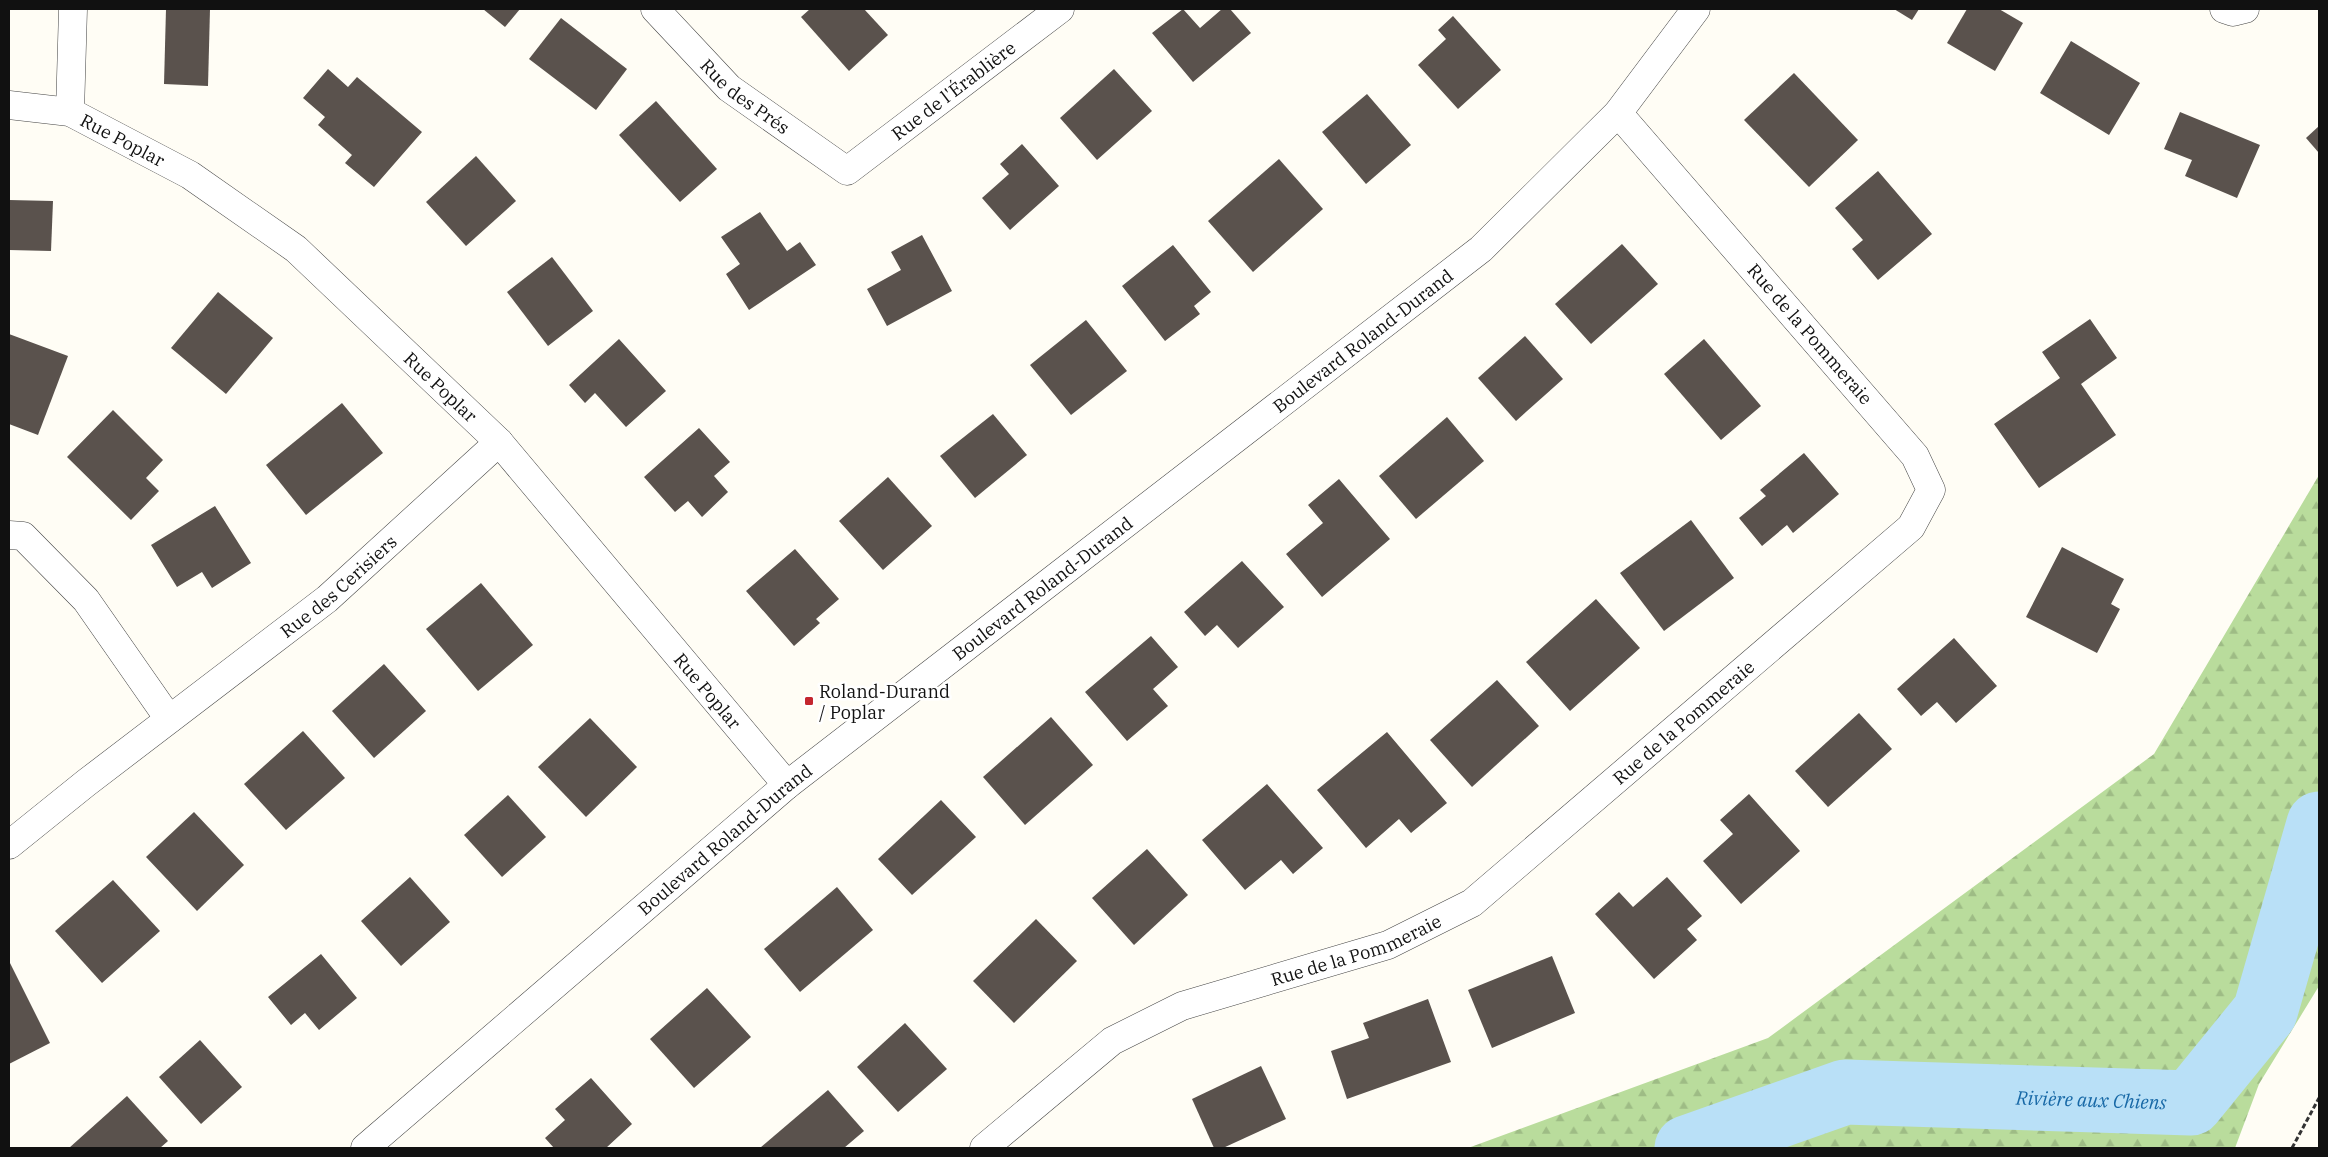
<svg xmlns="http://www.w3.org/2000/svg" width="2328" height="1157" font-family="'IBM Plex Serif',serif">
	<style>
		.forest { fill: url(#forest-firs) }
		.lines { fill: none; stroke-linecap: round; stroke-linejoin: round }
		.river { stroke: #b9e0f7; stroke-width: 65 }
		.building { fill: #5a524d }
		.minor-casing { stroke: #444; stroke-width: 29 }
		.path { stroke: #333; stroke-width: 3; stroke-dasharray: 5 2.5; stroke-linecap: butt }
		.minor { stroke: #fff; stroke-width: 28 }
		.poi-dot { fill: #c4262e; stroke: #fff; stroke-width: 2 }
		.labels { text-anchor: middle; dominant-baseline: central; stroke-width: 5; stroke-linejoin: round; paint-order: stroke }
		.street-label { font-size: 18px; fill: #111; stroke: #fff }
		.poi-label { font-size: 18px; fill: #111; stroke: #fff; text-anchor: start }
		.water-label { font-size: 19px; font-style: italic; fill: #1768a6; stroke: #fff }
	</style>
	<defs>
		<pattern id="forest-firs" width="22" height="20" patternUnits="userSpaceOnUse" patternTransform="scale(1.25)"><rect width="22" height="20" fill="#b9dc9c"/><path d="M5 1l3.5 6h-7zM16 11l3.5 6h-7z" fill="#9ebc85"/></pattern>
	</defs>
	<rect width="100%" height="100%" fill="#fffdf5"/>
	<path class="forest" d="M2319,475V986L2259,1084L2235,1148H1468L1768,1038L2154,754Z"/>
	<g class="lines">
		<path class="river" id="s1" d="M1687,1148L1845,1092L2191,1103L2265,1012L2319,824"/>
	</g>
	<g class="building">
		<path d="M166,9H210L208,86L164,84Z"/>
		<path d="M483,9H520L505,27Z"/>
		<path d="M810,9H864L888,35L849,71L801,17Z"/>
		<path d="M1183,9L1200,28L1222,9H1230L1251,33L1193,82L1152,33Z"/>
		<path d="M1894,9H1919L1912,20Z"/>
		<path d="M1967,9H1999L2023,23L1995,71L1947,43Z"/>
		<path d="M1453,16L1501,70L1458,109L1418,65L1446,39L1438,30Z"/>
		<path d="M561,18L627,69L596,110L529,59Z"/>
		<path d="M2071,41L2140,83L2109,135L2040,93Z"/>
		<path d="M328,69L348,87L357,77L422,132L374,187L345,163L352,155L318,125L325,117L303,98Z"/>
		<path d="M1114,69L1152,111L1097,160L1060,118Z"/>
		<path d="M1794,73L1858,140L1809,187L1744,120Z"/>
		<path d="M1367,94L1411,145L1366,184L1322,132Z"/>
		<path d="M656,101L717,169L680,202L619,135Z"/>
		<path d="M2180,112L2260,145L2237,198L2185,176L2192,160L2164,149Z"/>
		<path d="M2319,126V153L2306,138Z"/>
		<path d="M1022,144L1059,186L1010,230L982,198L1009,174L1000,164Z"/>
		<path d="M476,156L516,201L466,246L426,202Z"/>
		<path d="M1279,159L1323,209L1253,272L1208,221Z"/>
		<path d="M1878,171L1932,234L1878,280L1852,249L1863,240L1835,208Z"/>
		<path d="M9,200L53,201L51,251L9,250Z"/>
		<path d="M760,212L787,251L800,242L816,265L749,310L726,274L740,264L721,237Z"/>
		<path d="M922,235L952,291L887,326L867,289L901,270L891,252Z"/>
		<path d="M1622,244L1658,284L1591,344L1555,304Z"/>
		<path d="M1173,245L1211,292L1194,306L1200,314L1165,341L1122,286Z"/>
		<path d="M552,257L593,311L548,346L507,292Z"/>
		<path d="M218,292L273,338L226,394L171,348Z"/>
		<path d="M2090,319L2117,358L2081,384L2116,435L2039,488L1994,424L2060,378L2042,352Z"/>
		<path d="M1086,320L1127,371L1071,415L1030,365Z"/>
		<path d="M9,334L68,356L38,435L9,424Z"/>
		<path d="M1525,336L1563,379L1516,421L1478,378Z"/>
		<path d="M619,339L666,391L626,427L595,393L585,403L569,385Z"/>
		<path d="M1704,339L1761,406L1721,440L1664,374Z"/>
		<path d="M342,403L383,453L306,515L266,465Z"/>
		<path d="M113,410L163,460L146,478L159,491L131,520L67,457Z"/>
		<path d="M993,414L1027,455L975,498L940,456Z"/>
		<path d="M1447,417L1484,461L1416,519L1379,476Z"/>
		<path d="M699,428L730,462L714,476L728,492L702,517L688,501L675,512L644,477Z"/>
		<path d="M1804,453L1839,494L1793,533L1787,525L1762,546L1739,518L1766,496L1760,490Z"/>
		<path d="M888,477L932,526L883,570L839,521Z"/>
		<path d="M1339,479L1390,539L1322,597L1286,554L1323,523L1308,505Z"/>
		<path d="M215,506L251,563L212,588L202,572L177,587L151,545Z"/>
		<path d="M1691,520L1734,578L1664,631L1620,573Z"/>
		<path d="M2062,547L2124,579L2111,604L2120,609L2097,653L2026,617Z"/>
		<path d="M795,549L839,599L816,619L820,623L794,646L746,591Z"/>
		<path d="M1242,561L1284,607L1238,648L1217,625L1205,636L1184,612Z"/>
		<path d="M481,583L533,645L478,691L426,629Z"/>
		<path d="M1596,599L1640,648L1570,711L1526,662Z"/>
		<path d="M1151,636L1178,667L1153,689L1168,706L1127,741L1085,692Z"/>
		<path d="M1954,638L1997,686L1956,723L1937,702L1921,716L1897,689Z"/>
		<path d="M384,664L426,711L374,758L332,711Z"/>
		<path d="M1497,680L1539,726L1472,787L1430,740Z"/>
		<path d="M1859,713L1892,749L1828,807L1795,771Z"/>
		<path d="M1051,717L1093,765L1025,825L983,777Z"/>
		<path d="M590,718L637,767L586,817L538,767Z"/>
		<path d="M303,731L345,778L286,830L244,784Z"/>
		<path d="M1387,732L1447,803L1411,833L1399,819L1366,848L1317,790Z"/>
		<path d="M1267,784L1323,848L1293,874L1281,860L1245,890L1202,840Z"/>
		<path d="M1749,794L1800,851L1741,904L1703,861L1733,834L1720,820Z"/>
		<path d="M508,795L546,837L502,877L464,835Z"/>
		<path d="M941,800L976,837L912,895L878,859Z"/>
		<path d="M194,812L244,865L197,911L146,857Z"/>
		<path d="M1147,849L1188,895L1134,945L1092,898Z"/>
		<path d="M410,877L450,922L401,966L361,921Z"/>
		<path d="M1667,877L1702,916L1687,929L1697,940L1654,979L1595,914L1619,892L1633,907Z"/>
		<path d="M113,880L160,931L102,983L55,931Z"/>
		<path d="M837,887L873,930L800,992L764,949Z"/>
		<path d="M1036,919L1077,961L1014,1023L973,981Z"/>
		<path d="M321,954L357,998L319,1030L305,1013L291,1025L268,997Z"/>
		<path d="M1552,956L1575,1013L1492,1048L1468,990Z"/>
		<path d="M10,963L50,1043L9,1064V964Z"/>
		<path d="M707,988L751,1037L694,1088L650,1039Z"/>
		<path d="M1428,999L1451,1062L1347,1099L1331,1051L1369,1038L1363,1023Z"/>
		<path d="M905,1023L947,1069L898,1112L857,1067Z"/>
		<path d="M200,1040L242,1087L201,1124L159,1077Z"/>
		<path d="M1261,1066L1286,1119L1223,1148H1214L1192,1099Z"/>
		<path d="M591,1078L632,1124L606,1148H554L545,1138L565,1120L555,1109Z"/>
		<path d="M828,1090L864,1131L844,1148H760Z"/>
		<path d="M127,1096L168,1141L160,1148H69Z"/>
	</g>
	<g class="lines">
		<g class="minor-casing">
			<g id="minor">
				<path id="s2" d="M655,9L729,88L847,171L1060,9"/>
				<path d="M2224,9L2233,12L2245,9"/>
				<path id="s3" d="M9,105L70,112L190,175L296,249L499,442L787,785"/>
				<path d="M70,112L73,9"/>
				<path d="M9,535L23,536L86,600L169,719"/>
				<path id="s4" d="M9,845L86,783L327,599L499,442"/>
				<path id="s5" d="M365,1148L787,785L1481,249L1618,113L1696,9"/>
				<path id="s6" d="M984,1148L1112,1041L1182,1006L1388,945L1472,903L1911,527L1931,490L1915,456L1618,113"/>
			</g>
		</g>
		<path class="path" d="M2292,1148L2319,1098"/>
		<use href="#minor" class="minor"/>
	</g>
	<rect class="poi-dot" x="804" y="696" width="10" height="10" rx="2.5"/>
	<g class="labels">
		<g class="street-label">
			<text stroke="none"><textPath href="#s2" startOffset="386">Rue de l'Érablière</textPath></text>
			<text stroke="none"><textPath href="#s2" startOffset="126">Rue des Prés</textPath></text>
			<text stroke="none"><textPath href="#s3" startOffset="121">Rue Poplar</textPath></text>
			<text transform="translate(1810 334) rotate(49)">Rue de la Pommeraie</text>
			<text stroke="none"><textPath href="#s5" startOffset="1284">Boulevard Roland-Durand</textPath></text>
			<text stroke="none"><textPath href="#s3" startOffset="526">Rue Poplar</textPath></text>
			<text stroke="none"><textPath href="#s4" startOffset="419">Rue des Cerisiers</textPath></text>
			<text stroke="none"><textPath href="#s5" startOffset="879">Boulevard Roland-Durand</textPath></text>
			<text stroke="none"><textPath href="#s3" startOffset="931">Rue Poplar</textPath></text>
			<text stroke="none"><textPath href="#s6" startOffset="832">Rue de la Pommeraie</textPath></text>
			<text stroke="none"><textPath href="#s5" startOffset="474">Boulevard Roland-Durand</textPath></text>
			<text stroke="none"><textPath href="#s6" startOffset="428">Rue de la Pommeraie</textPath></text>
		</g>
		<g class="poi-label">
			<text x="819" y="691">Roland-Durand<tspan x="819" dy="21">/ Poplar</tspan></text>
		</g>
		<g class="water-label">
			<text stroke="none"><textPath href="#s1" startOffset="414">Rivière aux Chiens</textPath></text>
		</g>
	</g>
	<rect width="2328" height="1157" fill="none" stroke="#111111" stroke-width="20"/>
</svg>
